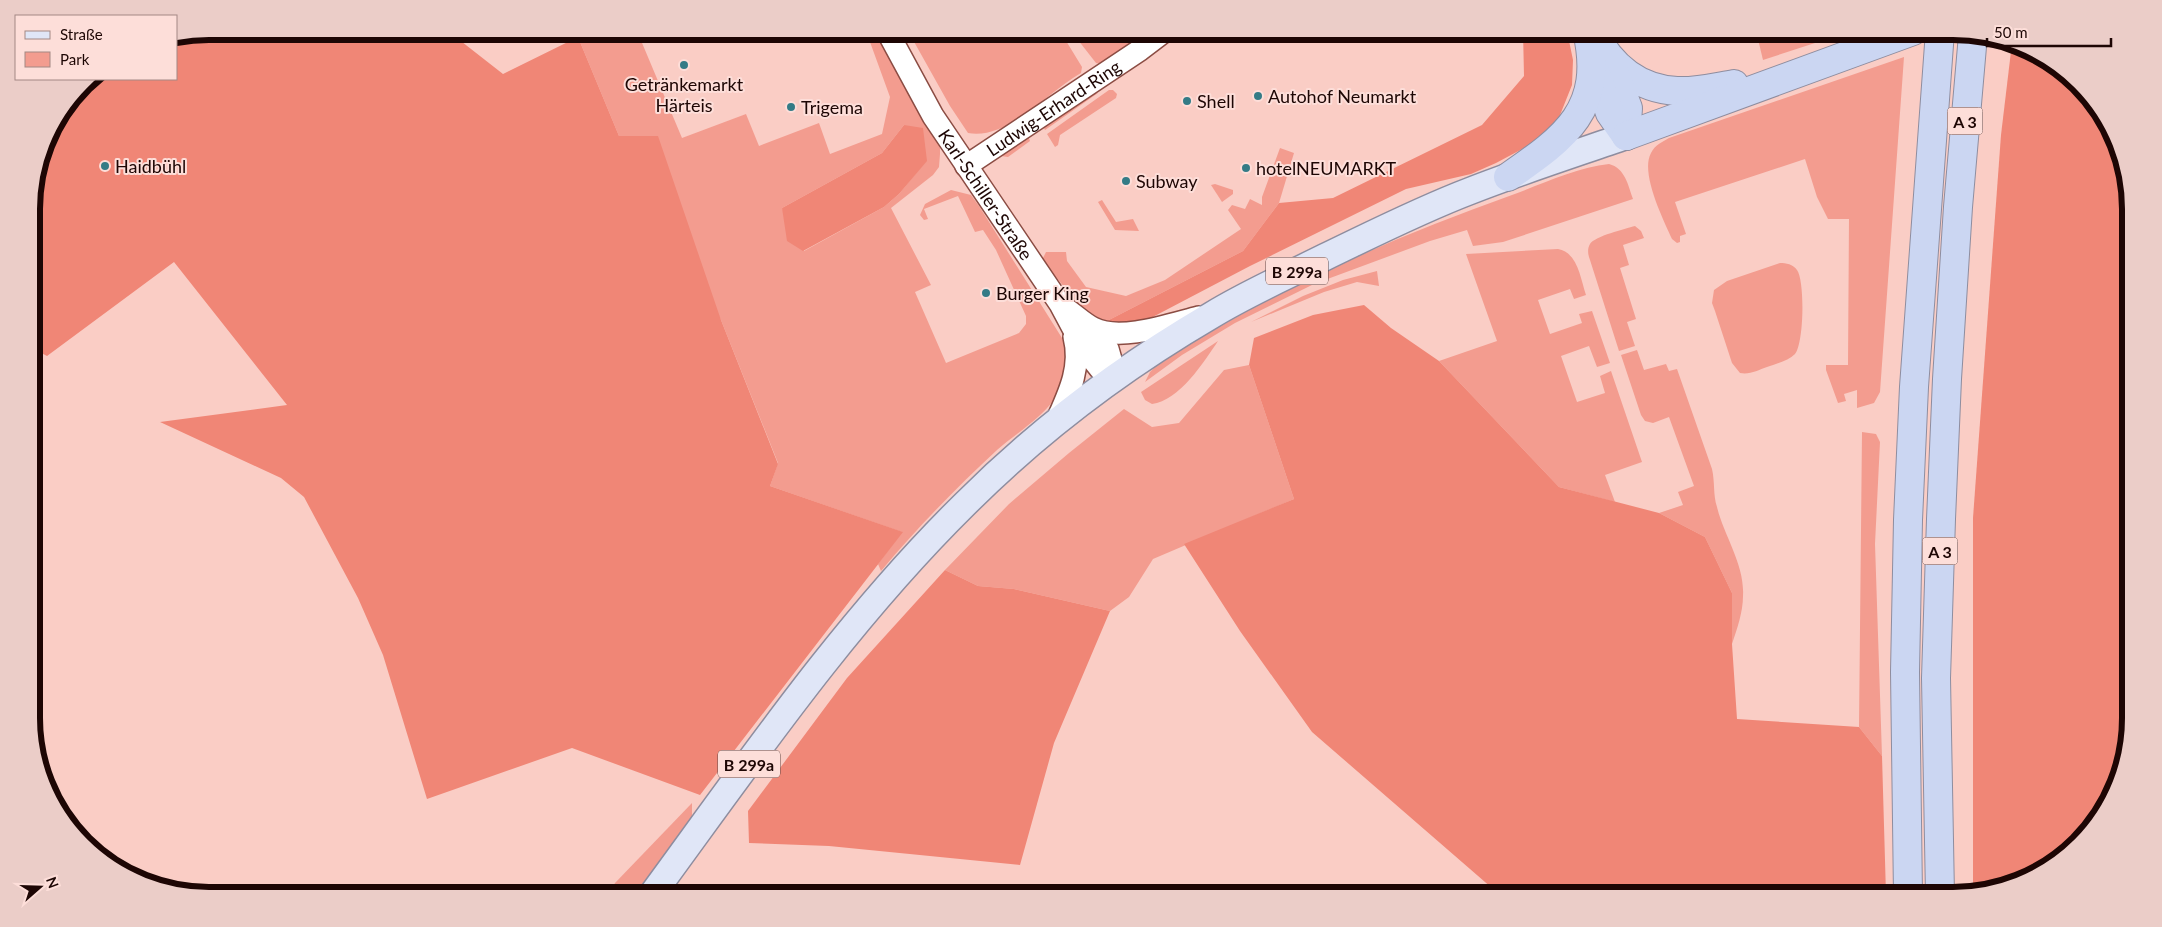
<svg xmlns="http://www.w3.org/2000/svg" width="2162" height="927" font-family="Lato,sans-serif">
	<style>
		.green { fill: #f39c8f; fill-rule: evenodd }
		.forest { fill: #f08676 }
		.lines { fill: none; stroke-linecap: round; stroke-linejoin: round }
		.minor-casing { stroke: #8b4c43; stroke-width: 24 }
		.major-casing { stroke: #8e8d9f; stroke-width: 29 }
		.highway-casing { stroke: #8e8d9f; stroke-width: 30 }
		.minor { stroke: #fff; stroke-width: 21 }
		.major { stroke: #e0e6f7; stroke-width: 26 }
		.highway { stroke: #cbd6f2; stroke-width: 28 }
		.poi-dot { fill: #347b86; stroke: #fdded9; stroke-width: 2 }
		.labels { text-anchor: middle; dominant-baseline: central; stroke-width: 4; stroke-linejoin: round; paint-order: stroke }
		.shield { fill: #fdded9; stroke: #604744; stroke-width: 1 }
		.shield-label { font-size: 16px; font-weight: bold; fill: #1d0604 }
		.poi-label { font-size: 18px; fill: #1d0604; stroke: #fdded9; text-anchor: start }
		.street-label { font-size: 18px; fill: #1d0604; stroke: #fdded9 }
		.rim { fill: none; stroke: #1d0604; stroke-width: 6 }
	</style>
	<rect width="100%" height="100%" fill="#facdc5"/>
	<g class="green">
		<path d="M593,31H637L682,138L746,114L759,146L819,123L830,154L882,134L890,97L866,31H878L934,133L940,145V154L939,167L933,175L891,208L931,285L915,292L946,363L1019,333L1026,324V316L996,250L983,230L975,232L958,196L924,209L928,219L924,220L920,215L925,204L951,190L971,195L979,206L1062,338C1071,357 1066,378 1056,396C1047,414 1013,436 997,450C956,488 917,528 881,571L878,564L902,532L770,486L778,463L721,320L619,136L578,37ZM904,125L926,161L899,194L884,207L804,251L782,208L882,153Z"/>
		<path d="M908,31H1060L1082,67L1081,73C1047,92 1009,140 968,133L950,106Z"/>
		<path d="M1071,31H1149L1101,64L1096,63Z"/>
		<path d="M1756,31H1852L1763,60Z"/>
		<path d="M1904,57L1880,392L1874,403L1857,408V390L1844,394L1846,401L1838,403L1826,370V365H1848L1849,219H1828L1817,197L1805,159L1675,202L1686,234L1680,236V242L1677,243L1672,239C1663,219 1640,173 1651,153C1655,145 1662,142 1669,138Z"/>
		<path d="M1109,90H1113L1117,94L1116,98L1060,135L1058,145L1055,147L1047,134Z"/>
		<path d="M1098,93L1045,130L1043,126L1087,95Z"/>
		<path d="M1028,136L1030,141L1008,157L1001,156Z"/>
		<path d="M1280,148L1294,153L1279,203L1243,251L1105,322L1083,310L1042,260L1046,252H1066L1067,261L1086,287L1126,296L1165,280L1241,229L1228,210L1232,205L1245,209L1250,199L1262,205V197Z"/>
		<path d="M1609,164C1625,168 1628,185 1633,199L1503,242L1473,246L1467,230L1430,241L1314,284L1235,323L1182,355L1145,382L1150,372L1157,365C1267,293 1388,239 1512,195C1542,184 1578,167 1609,164Z"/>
		<path d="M1215,184L1233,190V194L1222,202L1211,185Z"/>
		<path d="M1102,200L1116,222L1133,219L1139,231L1115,230L1098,202Z"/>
		<path d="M1635,226L1641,231L1644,238L1623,245L1629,265L1620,268L1636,319L1627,322L1635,346L1619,351L1590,260C1588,255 1587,249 1590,244C1595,236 1625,229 1635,226Z"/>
		<path d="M1558,249C1578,253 1580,277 1586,295L1574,299L1570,289L1538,300L1550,334L1582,323L1579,314L1592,311L1610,363L1597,367L1589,346L1561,356L1577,402L1605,393L1600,376L1611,371L1642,462L1605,475L1615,502L1559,487L1439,361L1497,341L1466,254Z"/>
		<path d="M1780,263C1786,263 1793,264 1797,270C1805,281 1804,343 1795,354C1788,361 1775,364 1767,367C1758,370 1750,375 1740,373L1732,363L1715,311L1712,303L1714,290L1727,281Z"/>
		<path d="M1377,271L1379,286L1357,282L1324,292L1251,322L1303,296L1343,280Z"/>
		<path d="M1218,341C1204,362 1179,401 1152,404L1145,400L1141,392Z"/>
		<path d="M1637,350L1644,370L1666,364L1669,371L1677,369L1712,469C1715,482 1713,495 1717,507C1724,536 1745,565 1743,596C1743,612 1737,629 1732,644V593L1705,537L1659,513L1683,505L1678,492L1694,486L1669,417L1653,423L1645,421L1641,415L1621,355Z"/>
		<path d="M1249,365L1294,499L1153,559L1129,597L1110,611L1014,589L978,586L945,570L1009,504L1069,453L1124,409L1152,427L1179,423L1224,370Z"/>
		<path d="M1862,432L1876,434L1880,442L1875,544L1882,756L1859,727Z"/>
		<path d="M692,803V817L634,896H608L615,883Z"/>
	</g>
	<g class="forest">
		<path d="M209,31H448L503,74L578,37L619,136H658L721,320L778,464L770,486L903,532L700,795L572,748L427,799L383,655L358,598L304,497L281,478L160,422L287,405L174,262L47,356L32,348V197L50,130L89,79H176V38Z"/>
		<path d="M1523,31H1567L1573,60L1572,85L1558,120L1528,146L1496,163L1471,174L1406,189L1250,266L1147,320L1127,324L1105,322L1243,251L1279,203L1333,198L1482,125L1524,76Z"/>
		<path d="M2012,43L2021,45L2094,101L2129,186L2131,718L2117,786L2094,826L2052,866L1973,892V518L2001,135Z"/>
		<path d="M904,125L923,128L927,161L899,194L884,207L803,251L787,241L782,208L882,153Z"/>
		<path d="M1364,305L1391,328L1439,361L1559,487L1659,513L1705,537L1732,593V644L1737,719L1859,727L1882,756L1886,895H1500L1312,732L1240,631L1184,544L1294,499L1249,365L1254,338L1313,315Z"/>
		<path d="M945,570L978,586L1014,589L1110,611L1054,743L1020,865L829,846L749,843L748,811L847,678Z"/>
	</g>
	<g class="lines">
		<g class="minor-casing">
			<g id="minor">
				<path id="s1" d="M887,31L933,116L1060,304L1084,349L1100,369L1116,377"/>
				<path id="s2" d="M966,166L1140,50L1165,31"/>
				<path d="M1062,306C1072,312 1083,323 1093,328C1120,342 1171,324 1199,317"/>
				<path d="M1093,329L1108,349L1116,377"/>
				<path d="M1056,422C1068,395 1082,368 1074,337"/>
			</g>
		</g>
		<g class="major-casing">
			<path id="major" d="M651,896C750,761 846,621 965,504C1038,431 1123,367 1212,315C1248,293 1287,276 1325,257C1373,234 1420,210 1470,191C1521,171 1574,154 1626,136"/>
		</g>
		<g class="highway-casing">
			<g id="highway">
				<path d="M1593,31C1610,65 1638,89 1677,91C1696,92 1716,87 1734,84"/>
				<path d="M1610,61L1628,108L1626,136"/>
				<path d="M1594,68L1610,113L1626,136"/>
				<path d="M1626,136L1913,31"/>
				<path d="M1508,177C1566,137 1605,109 1587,31"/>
				<path d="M1908,895L1905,672L1908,520L1914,387L1940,31"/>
				<path d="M1940,895L1936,678L1941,519L1947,379L1958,207L1973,35"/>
			</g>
		</g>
		<use href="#minor" class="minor"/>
		<use href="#major" class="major"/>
		<use href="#highway" class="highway"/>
	</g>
	<g class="poi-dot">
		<circle cx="684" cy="65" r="5"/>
		<circle cx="1258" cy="96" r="5"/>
		<circle cx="1187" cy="101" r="5"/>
		<circle cx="791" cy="107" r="5"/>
		<circle cx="105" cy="166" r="5"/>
		<circle cx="1246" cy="168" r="5"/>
		<circle cx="1126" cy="181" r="5"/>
		<circle cx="986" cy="293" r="5"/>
	</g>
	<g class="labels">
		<g class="shield">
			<rect x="1947.5" y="107.5" width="35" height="27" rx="4"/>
			<rect x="1266" y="257.5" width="62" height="27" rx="4"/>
			<rect x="1922.5" y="537.5" width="35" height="27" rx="4"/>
			<rect x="718" y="750.5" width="62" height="27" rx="4"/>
		</g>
		<g class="shield-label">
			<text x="1965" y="121">A 3</text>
			<text x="1297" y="271">B 299a</text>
			<text x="1940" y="551">A 3</text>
			<text x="749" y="764">B 299a</text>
		</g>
		<g class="poi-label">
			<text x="684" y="84" text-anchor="middle">Getränkemarkt<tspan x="684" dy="21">Härteis</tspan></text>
			<text x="1268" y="96">Autohof Neumarkt</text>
			<text x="1197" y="101">Shell</text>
			<text x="801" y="107">Trigema</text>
			<text x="115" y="166">Haidbühl</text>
			<text x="1256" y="168">hotelNEUMARKT</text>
			<text x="1136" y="181">Subway</text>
			<text x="996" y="293">Burger King</text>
		</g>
		<g class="street-label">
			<text stroke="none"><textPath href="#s2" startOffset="105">Ludwig-Erhard-Ring</textPath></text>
			<text stroke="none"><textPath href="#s1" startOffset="191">Karl-Schiller-Straße</textPath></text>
		</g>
	</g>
	<path d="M0 0H2162V927H0ZM209 40H1953A169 169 0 0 1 2122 209V718A169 169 0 0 1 1953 887H209A169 169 0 0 1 40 718V209A169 169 0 0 1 209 40Z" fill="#ebcdc8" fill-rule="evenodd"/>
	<path class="rim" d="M209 40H1953A169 169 0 0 1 2122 209V718A169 169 0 0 1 1953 887H209A169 169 0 0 1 40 718V209A169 169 0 0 1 209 40Z"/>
	<rect x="15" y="15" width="162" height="65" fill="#fdded9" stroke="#a38884"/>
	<rect x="25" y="31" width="25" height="8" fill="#e0e6f7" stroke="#a38884"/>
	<text x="60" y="40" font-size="15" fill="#1d0604">Straße</text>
	<rect x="25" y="52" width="25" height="15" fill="#f39c8f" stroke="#a38884"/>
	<text x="60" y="65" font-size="15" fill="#1d0604">Park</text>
	<g transform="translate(40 887) rotate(70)" stroke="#fdded9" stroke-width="4" paint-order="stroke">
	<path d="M0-4L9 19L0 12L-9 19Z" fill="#1d0604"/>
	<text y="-8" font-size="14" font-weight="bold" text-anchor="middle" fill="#1d0604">N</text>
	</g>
	<path d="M1987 38v8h124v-8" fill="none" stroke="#1d0604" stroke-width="2.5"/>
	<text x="1994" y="38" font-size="15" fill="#1d0604" stroke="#fdded9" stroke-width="4" paint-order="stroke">50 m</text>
</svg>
